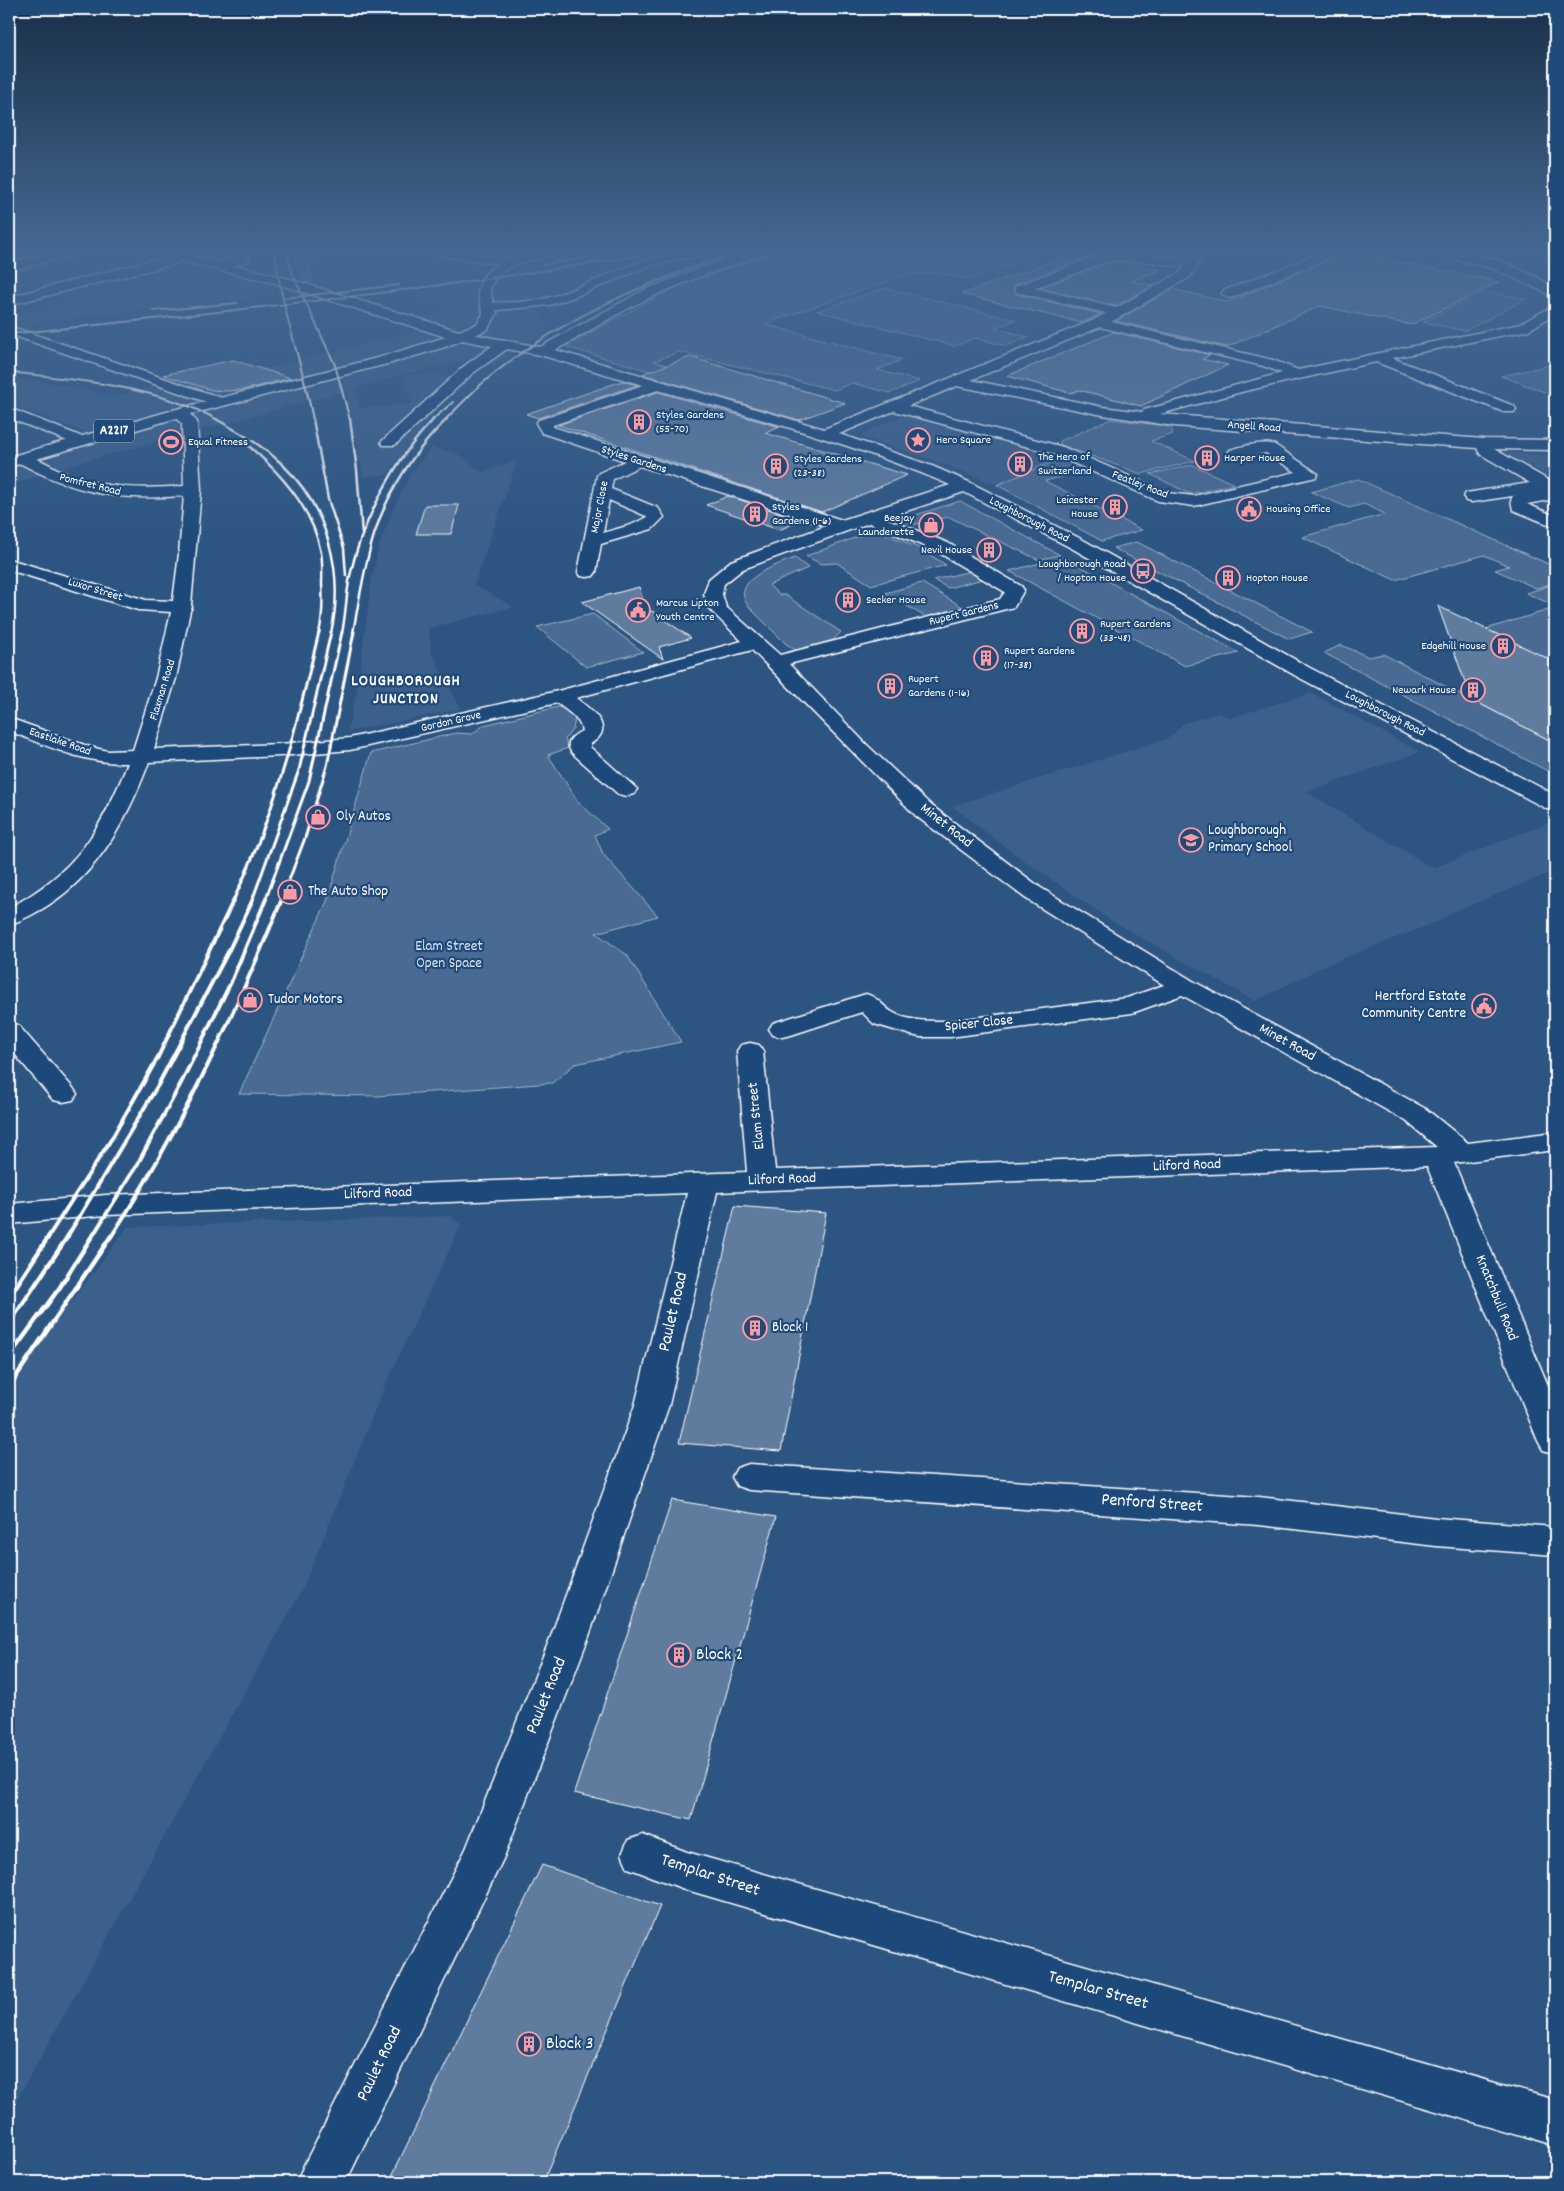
<svg xmlns="http://www.w3.org/2000/svg" width="1564" height="2191" font-family="Dekko,sans-serif">
	<style>
		.built { fill: #3b618b }
		.green { fill: #486b92; stroke: #a4b5c8 }
		.building { fill: #5e7c9f; stroke: #fff }
		.lines { fill: none; stroke-linecap: round; stroke-linejoin: round }
		.minor-casing { stroke: #fff; stroke-width: 3 }
		.major-casing { stroke: #fff; stroke-width: 3 }
		.minor { fill: #1f4a7a; fill-rule: evenodd }
		.major { fill: #1f4a7a; fill-rule: evenodd }
		.rail-far4 { stroke: #fff; stroke-width: 2 }
		.rail-far3 { stroke: #fff; stroke-width: 2.5 }
		.rail-far2 { stroke: #fff; stroke-width: 3 }
		.rail-far1 { stroke: #fff; stroke-width: 4 }
		.rail { stroke: #fff; stroke-width: 4.5 }
		.labels { text-anchor: middle; dominant-baseline: central; stroke-width: 4.5; stroke-linejoin: round; paint-order: stroke }
		.far-poi-label { font-size: 12px; fill: #fff; stroke: #1f4a7a; text-anchor: start }
		.far-street-label { font-size: 12px; fill: #fff; stroke: #1f4a7a }
		.shield { fill: #1f4a7a; stroke: #bcc9d7; stroke-width: 1 }
		.shield-label { font-size: 14px; font-weight: bold; fill: #fff }
		.poi-label { font-size: 15px; fill: #fff; stroke: #1f4a7a; text-anchor: start }
		.street-label { font-size: 15px; fill: #fff; stroke: #1f4a7a }
		.park-label { font-size: 15px; fill: #dae1e9; stroke: #1f4a7a }
		.far-district-label { font-size: 16px; font-weight: bold; letter-spacing: 1px; fill: #fff; stroke: #1f4a7a }
		.near-street-label { font-size: 18px; fill: #fff; stroke: #1f4a7a }
		.near-poi-label { font-size: 18px; fill: #fff; stroke: #1f4a7a; text-anchor: start }
	</style>
	<rect width="100%" height="100%" fill="#2c5582"/>
	<filter id="ink" filterUnits="userSpaceOnUse"><feTurbulence type="fractalNoise" baseFrequency=".02" numOctaves="2"/><feDisplacementMap in="SourceGraphic" scale="10" xChannelSelector="R" yChannelSelector="G"/><feConvolveMatrix kernelMatrix="1 2 1 2 8 2 1 2 1" color-interpolation-filters="sRGB"/></filter>
	<g filter="url(#ink)">
		<g class="built">
			<path d="M244,277L273,285L274,296L32,322L23,344L9,346V336L14,335L21,324L9,318L154,280L191,291Z"/>
			<path d="M533,277L530,281L531,292L548,329L496,365L456,362L393,377L356,388L360,408H362L412,404L403,375L439,373L447,378L471,380L439,408L412,440L387,475L363,476L346,391L85,461L9,485V468L105,440L9,404V377L65,385L110,398L157,386L187,388L418,331L422,318L447,310L412,295L413,292Z"/>
			<path d="M914,415L1062,456L997,485L930,459L861,437L863,433L903,416Z"/>
			<path d="M431,448L456,453L482,472L517,461L474,585L514,607L429,628L431,651L461,709L347,732L357,690L372,577L380,542L397,501L411,473Z"/>
			<path d="M1504,452L1555,456V480Z"/>
			<path d="M1311,693L1420,752L1307,792L1433,868L1548,823L1555,827V871L1453,912L1439,921L1326,965L1255,1001L1110,920L1012,852L952,806L1169,738L1184,723L1219,713L1230,718Z"/>
			<path d="M451,1216L461,1225L384,1388L304,1586L9,2114V1384L128,1227Z"/>
		</g>
		<g class="green">
			<path d="M291,250H322L314,260L309,261V272L313,282L304,281Z"/>
			<path d="M785,250H895L915,252L919,250H1053L970,279L937,273L906,275L764,324L902,360L877,370L920,381L890,393L852,383L835,390L679,352L654,361L676,368L660,374L566,347L613,320L685,283Z"/>
			<path d="M1117,250H1182L1178,257Z"/>
			<path d="M885,288L1016,320L995,328L1029,337L1006,346L975,338L955,346L817,311Z"/>
			<path d="M1485,291L1526,299L1465,331L1423,322Z"/>
			<path d="M1555,364V396L1501,376Z"/>
			<path d="M1111,419L1171,427L1173,434L1151,441L1195,461L1141,474L1061,445L1060,441Z"/>
			<path d="M1061,458L1089,470L1045,481L1142,530L1102,541L997,485Z"/>
			<path d="M1193,465L1234,484L1190,494L1150,474Z"/>
			<path d="M1358,479L1555,567V583L1536,588L1495,570L1509,566L1484,555L1395,580L1302,537L1385,514L1364,504L1349,508L1311,492Z"/>
			<path d="M960,501L1060,555L1039,560L949,517L912,525L903,519Z"/>
			<path d="M876,530L919,548L946,565L871,585L837,563L821,564L806,556Z"/>
			<path d="M1137,542L1312,632L1289,639L1113,548Z"/>
			<path d="M1064,557L1239,653L1185,666L1009,571Z"/>
			<path d="M795,558L808,568L769,585L779,595H785L841,632L833,640L797,651L785,643L750,608C726,581 776,565 795,558Z"/>
			<path d="M971,571L983,579L948,588L933,580Z"/>
			<path d="M922,583L966,609L929,619L885,593Z"/>
			<path d="M1555,584V606L1526,593Z"/>
			<path d="M1555,608V662L1486,629Z"/>
			<path d="M593,614L643,652L586,667L537,627Z"/>
			<path d="M1341,645L1369,657L1383,654L1555,743V775L1324,653Z"/>
			<path d="M558,707L569,710L575,719L573,729L565,739L568,748L548,755L579,803L608,829L595,835L603,854L658,916L596,933L627,955L681,1042L575,1064L552,1083L377,1096L239,1094L327,901L371,753L456,733L472,734L484,725Z"/>
		</g>
		<g class="building">
			<path d="M1078,252L1094,255L1015,284L1013,290L1016,294L1101,314L1082,323L962,294Z"/>
			<path d="M1347,252L1499,282L1411,325L1320,306L1227,347L1116,321L1172,289L1228,302Z"/>
			<path d="M1124,262L1160,270L1131,281L1153,285L1116,306L1040,288L1108,263Z"/>
			<path d="M1114,332L1210,355L1202,359L1228,365L1141,406L1079,390L1071,393L1007,376Z"/>
			<path d="M690,357L845,403L799,420L642,374Z"/>
			<path d="M233,360L291,378L243,390L225,391L212,390L163,375Z"/>
			<path d="M622,381L637,385L538,418L526,414Z"/>
			<path d="M658,392L780,427L765,433L907,475L822,512L558,425Z"/>
			<path d="M728,496L802,520L779,530L706,505Z"/>
			<path d="M425,505H459L451,534H416Z"/>
			<path d="M639,587L647,612L652,611L691,638L659,647L663,659L582,602Z"/>
			<path d="M1438,606L1555,662V743L1471,699Z"/>
			<path d="M735,1206L826,1213L781,1451L679,1443Z"/>
			<path d="M672,1500L776,1517L691,1820L574,1793Z"/>
			<path d="M542,1865L660,1906L543,2182H389Z"/>
		</g>
		<g class="lines">
			<g class="minor-casing">
				<g id="minor">
					<path d="M65,250H85L83,253L9,271V263Z"/>
					<path d="M230,250L247,252L250,258L248,261L226,269H218L216,266L218,263L236,257L229,252Z"/>
					<path d="M424,250H453L511,258L517,262L511,266L430,254Z"/>
					<path d="M705,250L709,251L711,254L709,257L684,258L649,266L574,297L550,305L489,311L482,307L489,303C508,302 528,303 547,298C605,281 640,252 705,250Z"/>
					<path d="M753,250H771L769,253C722,268 675,284 631,307C605,320 581,337 555,350L824,429L1094,320L1106,313L1016,292L1015,289L1016,286L1106,253L1125,252L1189,259L1194,250H1206L1190,277L1111,322L1273,360L1298,370L1520,324L1555,305V314L1529,330L1392,358L1514,406L1516,409L1514,412H1504L1376,362L1245,391L1160,414L1483,439L1555,440V450L1494,449L1555,484V499L1527,504L1555,516V527L1513,510L1511,500L1513,496L1519,495L1472,502L1466,501L1464,497L1466,493L1530,483L1480,454L1477,448L1174,426L1103,415L957,386L908,406L1063,447L1168,493L1194,496L1296,472L1266,453L1236,458L1230,456L1228,453L1230,450C1243,446 1262,441 1275,445L1318,474L1316,477L1194,506L1158,501L1051,453L894,411L839,434L932,466L971,483L1085,541L1310,668L1555,795V811L1547,809L1296,676L1073,549L964,492L885,518L948,543L1021,586L1024,590L1014,607L789,664L867,745L932,806L1041,888L1193,981L1426,1109L1468,1143L1555,1132V1150L1454,1163L1555,1402V1454L1543,1450L1538,1441L1427,1166L717,1192L669,1405L589,1636L504,1857L346,2182H297L304,2165L466,1849L551,1636L635,1405L687,1193L106,1215L9,1224V1204L106,1195L747,1172L737,1051L741,1045L750,1043L759,1045L763,1051L775,1170L1437,1147L1406,1121L1182,995L1132,1013L950,1037H920L911,1035L874,1024L862,1012L791,1035L782,1037L773,1035L769,1029L773,1023L866,994C878,997 882,1006 892,1012C908,1022 932,1021 950,1021L1127,998L1164,985L1025,898L916,816L752,650L576,698C593,711 617,729 590,744V747L637,789L634,794L626,796L618,794L572,753C564,742 572,736 582,731C580,718 567,711 557,703L350,750L280,756L149,762C128,818 99,873 47,906C35,913 22,921 9,924V908C76,872 100,832 128,763C85,764 47,746 9,731V718L90,747L108,751L133,750L156,678L171,612L138,610L9,570V559L146,600L173,601L179,554L184,496C117,501 75,494 16,461L14,458L16,455C31,451 58,471 73,477C109,489 146,489 184,486L182,424L170,413L173,410C183,407 191,414 197,422L201,490L191,605L192,607L190,611L176,678L154,749L280,744L350,738L558,691L742,641L709,609L704,594L709,579L731,561L826,526L640,466L613,479L611,489L658,508L664,517L652,529L601,544L596,572L593,576L587,577L581,576L578,572L597,476L599,473L625,461L542,433L536,423L539,420L643,385L540,355L507,349L473,373L395,445H383L381,442L463,367L492,346L457,339L455,336L457,333L462,332L540,347L642,291L700,268ZM1125,260L1184,266L1181,272L1116,308L1034,288L1108,261ZM1100,327L1263,366L1282,373L1144,410L1142,412L1103,407L971,380ZM658,390C756,418 856,444 950,485L842,520L553,427V425ZM609,500L646,516L647,517L631,525L603,533ZM869,523L936,551L1005,592L1000,599L780,655L726,607L722,594L724,584L743,569Z"/>
					<path d="M1328,250H1344L1342,253L1233,297L1228,298L1222,294L1223,291Z"/>
					<path d="M1428,250C1472,247 1518,265 1555,288V297L1492,268L1430,253Z"/>
					<path d="M180,253L186,257L174,264L9,305V297Z"/>
					<path d="M9,326L225,399L227,402L225,405H215L9,334Z"/>
					<path d="M9,408L85,438L88,441L85,444H75L9,418Z"/>
					<path d="M9,1023L18,1025L73,1088L77,1094L73,1100L63,1102L53,1100L9,1047Z"/>
					<path d="M749,1464L1259,1497L1436,1518L1555,1527V1555L1436,1546L1259,1525L749,1490L737,1486L732,1477L737,1468Z"/>
					<path d="M643,1835L687,1852L1555,2100V2146L687,1890L628,1868L622,1854L628,1840Z"/>
				</g>
			</g>
			<g class="major-casing">
				<path id="major" d="M159,250H174L184,254L283,277L459,331L477,324L483,314C482,306 476,296 479,288C486,256 539,248 565,250L563,253C543,258 498,262 491,287C489,295 495,306 497,314L487,330L445,347L391,363L187,415L9,467V457L177,409L381,357L446,337L275,283L176,260Z"/>
			</g>
			<use href="#minor" class="minor"/>
			<use href="#major" class="major"/>
			<g class="rail-far4">
				<path d="M275,250C280,308 303,363 313,420"/>
				<path d="M285,250L294,277L335,365L350,420"/>
				<path d="M543,265L628,250"/>
				<path d="M285,298L399,285"/>
				<path d="M153,311L237,303"/>
				<path d="M9,334C231,311 453,288 673,250"/>
				<path d="M9,372C74,379 160,387 218,420"/>
				<path d="M432,420L453,402"/>
				<path d="M445,420C456,409 467,398 478,387C554,320 649,280 745,250"/>
			</g>
			<g class="rail-far3">
				<path d="M216,419C239,432 262,445 282,464C327,507 345,572 331,633"/>
				<path d="M313,419L328,499L344,548L346,576"/>
				<path d="M350,419L357,470L362,534"/>
				<path d="M244,442C278,470 313,508 321,553C323,563 322,574 322,584C323,601 323,616 319,633"/>
				<path d="M342,633C346,614 346,595 350,576C361,523 396,457 434,419"/>
				<path d="M353,633C359,600 364,567 374,535C387,492 415,450 447,419"/>
			</g>
			<g class="rail-far2">
				<path d="M233,901C276,812 296,727 319,632"/>
				<path d="M252,901L299,770L331,632"/>
				<path d="M265,901L309,781L342,632"/>
				<path d="M281,901L305,838L327,766L354,632"/>
			</g>
			<g class="rail-far1">
				<path d="M48,1237L112,1138L158,1057L234,899"/>
				<path d="M67,1237L158,1085L228,952L253,899"/>
				<path d="M92,1237L137,1165L181,1083L231,982L266,899"/>
				<path d="M111,1237C180,1131 234,1017 282,899"/>
			</g>
			<g class="rail">
				<path d="M9,1297L49,1236"/>
				<path d="M9,1324L68,1236"/>
				<path d="M9,1357L60,1287L92,1236"/>
				<path d="M9,1387L111,1236"/>
			</g>
		</g>
	</g>
	<linearGradient id="sky" x2="0" y2="1"><stop stop-color="#182f48"/><stop offset="0.45" stop-color="#456892"/><stop offset="1" stop-color="#456892" stop-opacity="0"/></linearGradient>
	<rect width="1564" height="557" fill="url(#sky)"/>
	<defs>
		<g id="building-ring" transform="scale(1.25)"><circle r="9.5" fill="#1f4a7a" stroke="#ff9aa2" stroke-width="1.5"/><path d="M-4-6H4V6H1V3H-1V6H-4ZM-2.5-4.3h1.7v1.8h-1.7ZM.8-4.3h1.7v1.8H.8ZM-2.5-1h1.7V.8h-1.7ZM.8-1h1.7V.8H.8Z" fill="#ff9aa2"/></g>
		<g id="sight-ring" transform="scale(1.25)"><circle r="9.5" fill="#1f4a7a" stroke="#ff9aa2" stroke-width="1.5"/><path d="M0-6L1.8-2.2L6-1.7L2.9 1.2L3.7 5.4L0 3.3L-3.7 5.4L-2.9 1.2L-6-1.7L-1.8-2.2Z" fill="#ff9aa2"/></g>
		<g id="stadium-ring" transform="scale(1.25)"><circle r="9.5" fill="#1f4a7a" stroke="#ff9aa2" stroke-width="1.5"/><path d="M0-5a6.5 5 0 1 0 0 10a6.5 5 0 1 0 0-10ZM-3.5-1.8h7v3.6h-7Z" fill="#ff9aa2"/></g>
		<g id="civic-ring" transform="scale(1.25)"><circle r="9.5" fill="#1f4a7a" stroke="#ff9aa2" stroke-width="1.5"/><path d="M-.6-6.5H3V-4.5H.6V-3L4-1V1h2V6H-6V1h2V-1L-.6-3ZM-1.2 2.5V6h2.4V2.5Z" fill="#ff9aa2"/></g>
		<g id="shop-ring" transform="scale(1.25)"><circle r="9.5" fill="#1f4a7a" stroke="#ff9aa2" stroke-width="1.5"/><path d="M-5-2.5h2.3a2.7 3.5 0 0 1 5.4 0H5L5.5 6h-11ZM-1.5-2.5h3a1.5 2.3 0 0 0-3 0Z" fill="#ff9aa2"/></g>
		<g id="bus-ring" transform="scale(1.25)"><circle r="9.5" fill="#1f4a7a" stroke="#ff9aa2" stroke-width="1.5"/><path d="M-5-6H5V4H4V6H2V4H-2V6H-4V4H-5ZM-3.5-4V0h7V-4ZM-3.5 1.2v1.5H-2V1.2ZM2 1.2v1.5H3.5V1.2Z" fill="#ff9aa2"/></g>
		<g id="school-ring" transform="scale(1.25)"><circle r="9.5" fill="#1f4a7a" stroke="#ff9aa2" stroke-width="1.5"/><path d="M0-5L7-2L0 1L-7-2ZM-4 1L0 2.5L4 1V4Q0 6-4 4Z" fill="#ff9aa2"/></g>
	</defs>
	<g fill-rule="evenodd">
		<use href="#building-ring" x="639" y="422"/>
		<use href="#sight-ring" x="918" y="440"/>
		<use href="#stadium-ring" x="171" y="442"/>
		<use href="#building-ring" x="1207" y="458"/>
		<use href="#building-ring" x="1020" y="464"/>
		<use href="#building-ring" x="776" y="466"/>
		<use href="#building-ring" x="1115" y="507"/>
		<use href="#civic-ring" x="1249" y="509"/>
		<use href="#building-ring" x="755" y="514"/>
		<use href="#shop-ring" x="931" y="525"/>
		<use href="#building-ring" x="989" y="550"/>
		<use href="#bus-ring" x="1143" y="571"/>
		<use href="#building-ring" x="1228" y="578"/>
		<use href="#building-ring" x="848" y="600"/>
		<use href="#civic-ring" x="638" y="610"/>
		<use href="#building-ring" x="1082" y="631"/>
		<use href="#building-ring" x="1503" y="646"/>
		<use href="#building-ring" x="986" y="658"/>
		<use href="#building-ring" x="890" y="686"/>
		<use href="#building-ring" x="1473" y="690"/>
		<use href="#shop-ring" x="318" y="817"/>
		<use href="#school-ring" x="1191" y="840"/>
		<use href="#shop-ring" x="290" y="892"/>
		<use href="#shop-ring" x="250" y="1000"/>
		<use href="#civic-ring" x="1484" y="1006"/>
		<use href="#building-ring" x="755" y="1328"/>
		<use href="#building-ring" x="679" y="1655"/>
		<use href="#building-ring" x="529" y="2044"/>
	</g>
	<g class="labels">
		<g class="far-poi-label">
			<text x="656" y="415">Styles Gardens<tspan x="656" dy="14">(55-70)</tspan></text>
			<text x="936" y="440">Hero Square</text>
			<text x="188" y="442">Equal Fitness</text>
			<text x="1038" y="457">The Hero of<tspan x="1038" dy="14">Switzerland</tspan></text>
			<text x="1224" y="458">Harper House</text>
			<text x="794" y="459">Styles Gardens<tspan x="794" dy="14">(23-38)</tspan></text>
			<text x="1098" y="500" text-anchor="end">Leicester<tspan x="1098" dy="14">House</tspan></text>
			<text x="772" y="507">Styles<tspan x="772" dy="14">Gardens (1-6)</tspan></text>
			<text x="1266" y="509">Housing Office</text>
			<text x="914" y="518" text-anchor="end">Beejay<tspan x="914" dy="14">Launderette</tspan></text>
			<text x="972" y="550" text-anchor="end">Nevil House</text>
			<text x="1126" y="564" text-anchor="end">Loughborough Road<tspan x="1126" dy="14">/ Hopton House</tspan></text>
			<text x="1246" y="578">Hopton House</text>
			<text x="866" y="600">Secker House</text>
			<text x="656" y="603">Marcus Lipton<tspan x="656" dy="14">Youth Centre</tspan></text>
			<text x="1100" y="624">Rupert Gardens<tspan x="1100" dy="14">(33-48)</tspan></text>
			<text x="1486" y="646" text-anchor="end">Edgehill House</text>
			<text x="1004" y="651">Rupert Gardens<tspan x="1004" dy="14">(17-38)</tspan></text>
			<text x="908" y="679">Rupert<tspan x="908" dy="14">Gardens (1-16)</tspan></text>
			<text x="1456" y="690" text-anchor="end">Newark House</text>
		</g>
		<g class="far-street-label">
			<text transform="translate(1254 427) rotate(4)">Angell Road</text>
			<text transform="translate(634 460) rotate(18)">Styles Gardens</text>
			<text transform="translate(90 485) rotate(14)">Pomfret Road</text>
			<text transform="translate(1140 485) rotate(21)">Featley Road</text>
			<text transform="translate(600 507) rotate(-79)">Major Close</text>
			<text transform="translate(1029 520) rotate(27)">Loughborough Road</text>
			<text transform="translate(95 590) rotate(17)">Luxor Street</text>
			<text transform="translate(964 614) rotate(-14)">Rupert Gardens</text>
			<text transform="translate(163 690) rotate(-73)">Flaxman Road</text>
			<text transform="translate(1385 714) rotate(27)">Loughborough Road</text>
			<text transform="translate(451 722) rotate(-13)">Gordon Grove</text>
			<text transform="translate(60 742) rotate(19)">Eastlake Road</text>
		</g>
		<rect class="shield" x="94" y="419.5" width="40" height="23" rx="4"/>
		<g class="shield-label">
			<text x="114" y="431">A2217</text>
		</g>
		<g class="poi-label">
			<text x="336" y="817">Oly Autos</text>
			<text x="1208" y="831">Loughborough<tspan x="1208" dy="17">Primary School</tspan></text>
			<text x="308" y="892">The Auto Shop</text>
			<text x="1466" y="997" text-anchor="end">Hertford Estate<tspan x="1466" dy="17">Community Centre</tspan></text>
			<text x="268" y="1000">Tudor Motors</text>
			<text x="772" y="1328">Block 1</text>
		</g>
		<g class="street-label">
			<text transform="translate(946 826) rotate(38)">Minet Road</text>
			<text transform="translate(979 1024) rotate(-6)">Spicer Close</text>
			<text transform="translate(1287 1043) rotate(29)">Minet Road</text>
			<text transform="translate(757 1116) rotate(-96)">Elam Street</text>
			<text transform="translate(1187 1166) rotate(-2)">Lilford Road</text>
			<text transform="translate(782 1180) rotate(-2)">Lilford Road</text>
			<text transform="translate(378 1194) rotate(-2)">Lilford Road</text>
			<text transform="translate(1496 1298) rotate(68)">Knatchbull Road</text>
		</g>
		<g class="park-label">
			<text x="449" y="947">Elam Street<tspan x="449" dy="17">Open Space</tspan></text>
		</g>
		<g class="far-district-label">
			<text x="406" y="681">LOUGHBOROUGH<tspan x="406" dy="18">JUNCTION</tspan></text>
		</g>
		<g class="near-street-label">
			<text transform="translate(674 1312) rotate(-77)">Paulet Road</text>
			<text transform="translate(1152 1504) rotate(4)">Penford Street</text>
			<text transform="translate(547 1696) rotate(-68)">Paulet Road</text>
			<text transform="translate(710 1876) rotate(18)">Templar Street</text>
			<text transform="translate(1098 1991) rotate(16)">Templar Street</text>
			<text transform="translate(380 2064) rotate(-64)">Paulet Road</text>
		</g>
		<g class="near-poi-label">
			<text x="696" y="1655">Block 2</text>
			<text x="546" y="2044">Block 3</text>
		</g>
	</g>
	<rect width="1564" height="2191" fill="none" stroke="#1f4a7a" stroke-width="30"/>
	<rect x="15" y="15" width="1534" height="2161" fill="none" stroke="#fff" stroke-width="2" filter="url(#ink)"/>
</svg>
